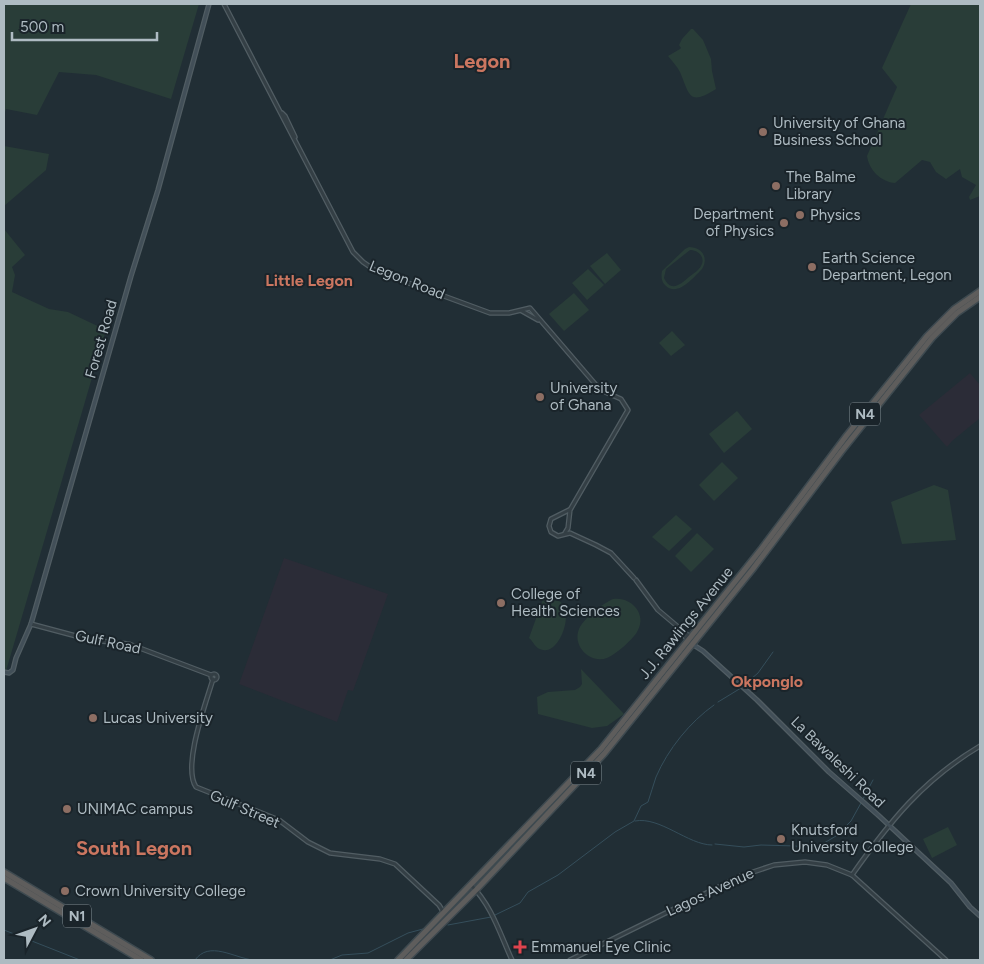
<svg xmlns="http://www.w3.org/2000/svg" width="984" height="964" font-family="Figtree,sans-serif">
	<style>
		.medical { fill: #2b2c37 }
		.green { fill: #293d38; fill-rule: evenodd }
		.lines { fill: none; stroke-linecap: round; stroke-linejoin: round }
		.stream { stroke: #354e5b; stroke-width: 1 }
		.tertiary-casing { stroke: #515d63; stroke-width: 5.5 }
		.secondary-casing { stroke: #515d63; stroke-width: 5.5 }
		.trunk-casing { stroke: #3e4a50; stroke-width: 8 }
		.tertiary { stroke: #343f45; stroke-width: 3 }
		.secondary { stroke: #424f58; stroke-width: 3 }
		.trunk { stroke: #5e5d5c; stroke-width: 5 }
		.education-dot { fill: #8d6e63; stroke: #1a242a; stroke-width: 2 }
		.health-dot { fill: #e0444e; stroke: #1a242a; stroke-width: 2 }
		.labels { text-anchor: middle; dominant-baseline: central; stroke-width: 4; stroke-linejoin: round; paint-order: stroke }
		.shield { fill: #1a242a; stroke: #828e94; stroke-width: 1 }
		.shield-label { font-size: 14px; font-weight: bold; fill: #aebbc2 }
		.poi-label { font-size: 15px; fill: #aebbc2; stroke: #1a242a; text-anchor: start }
		.street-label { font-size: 15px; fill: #aebbc2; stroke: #1a242a }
		.neighbourhood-label { font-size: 16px; font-weight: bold; fill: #cb7660; stroke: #1a242a }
		.district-label { font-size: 20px; font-weight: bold; fill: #cb7660; stroke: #1a242a }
	</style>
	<rect width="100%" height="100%" fill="#212e35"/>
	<g class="medical">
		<path d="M970,373L980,385V418L952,441L947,447L919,415Z"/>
		<path d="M284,558L388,594L353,691L348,690L337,722L239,684Z"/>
	</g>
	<g class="green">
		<path d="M4,4H199L171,99L96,75L59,72L37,115L6,109L4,116Z"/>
		<path d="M911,4H980V196L970,200L969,197L976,185L962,177L960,169L946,179L936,172L930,162L922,160L895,183C881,182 869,170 867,156L897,87L882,68Z"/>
		<path d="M691,29H693L703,40L711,59L712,71L716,89C689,106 690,96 680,72C677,66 672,61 668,56L680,49L681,48L679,45L682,39Z"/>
		<path d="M4,146L49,154L46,170L4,206Z"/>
		<path d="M4,229L25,255L12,267L15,275L12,292L49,309L68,312L106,330L6,671L4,670Z"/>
		<path d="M689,247C702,247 709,258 702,269C694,277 678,297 666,286C661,282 661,276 662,271L685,249ZM690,250C698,250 706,257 701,266C699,270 693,274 689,277C681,284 671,293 664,278L666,269Z"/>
		<path d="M607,253L621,270L605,284L590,266Z"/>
		<path d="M588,269L604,285L587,300L572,283Z"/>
		<path d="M574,293L589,310L564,331L549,314Z"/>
		<path d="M672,331L685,345L671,356L659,343Z"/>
		<path d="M737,411L752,429L724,453L709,434Z"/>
		<path d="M722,462L738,478L714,501L699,485Z"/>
		<path d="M934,485L948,490L956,540L902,544L891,502Z"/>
		<path d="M676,515L692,529L669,551L652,537Z"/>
		<path d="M697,533L714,549L691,572L675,556Z"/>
		<path d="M543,599L546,600V602C581,589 564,655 543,650C535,649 534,642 529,638Z"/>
		<path d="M613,599C630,596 647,613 638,630C635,638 615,655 607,658C590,664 572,646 579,629C584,618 602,604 613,599Z"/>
		<path d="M581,669L624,714L607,726L592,728L538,714L537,697L548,692L575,690L580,687L582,684Z"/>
		<path d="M948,827L957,845L932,858L923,839Z"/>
	</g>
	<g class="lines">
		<g class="stream">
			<path d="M744,685L758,673L773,652"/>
			<path d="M718,702L741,688"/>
			<path d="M863,799L873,780"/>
			<path d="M635,821C660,816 688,845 712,845"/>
			<path d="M715,844L744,847L761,845L796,846L808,850L819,846L836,836L851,821L861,803"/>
			<path d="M495,915L520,903L528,892L558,875L615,832L634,821L641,806L648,802C651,794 653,785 656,777C668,749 690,722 714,705"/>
			<path d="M448,925L491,917"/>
			<path d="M4,930L80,960"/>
			<path d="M195,960C209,940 234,958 253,960"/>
			<path d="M330,960L342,955L368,953L408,933L423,929"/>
		</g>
		<g class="tertiary-casing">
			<g id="tertiary">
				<path d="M224,4L353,252L363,262L376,271L490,313H509L530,308L596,385L605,392L621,399L628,410L570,510L568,528L565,533"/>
				<path d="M282,113L285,116L295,137"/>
				<path d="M522,311L538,320"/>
				<path d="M569,510L551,519L549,526L551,532L558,536L570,533L596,545L611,553L634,578"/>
				<path d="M636,580L658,610L690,637"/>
				<path d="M31,624L91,640L129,644L211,675"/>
				<path d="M678,629L688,640"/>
				<circle cx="214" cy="677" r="3"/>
				<path d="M213,679C206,703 182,766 196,787L279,820L308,842L330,853L380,859L395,864L439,905L444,913"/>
				<path d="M852,875C890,821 923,780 980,746"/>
				<path d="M471,885C492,906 500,934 512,960"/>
				<path d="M570,960L741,876L774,865L805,862L827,865L852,875L946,960"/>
			</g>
		</g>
		<g class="secondary-casing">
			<g id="secondary">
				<path d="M692,644L703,651L757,700L829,772L878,815L951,883L970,907L980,916"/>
				<path d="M4,672L9,673L13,670L16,658L31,624L131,276L158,190L209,4"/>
			</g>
		</g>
		<g class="trunk-casing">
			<g id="trunk">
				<path d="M4,872L151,960"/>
				<path d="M4,878L141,960"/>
				<path d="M398,960L601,749L762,548L847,435L927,336L954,309L980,291"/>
				<path d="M406,960L476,890L604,754L752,570L841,452L932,338L957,313L980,297"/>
			</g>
		</g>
		<use href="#tertiary" class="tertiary"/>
		<use href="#secondary" class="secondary"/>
		<use href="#trunk" class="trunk"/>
	</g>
	<g class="education-dot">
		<circle cx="763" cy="132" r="5"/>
		<circle cx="776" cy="186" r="5"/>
		<circle cx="800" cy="215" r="5"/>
		<circle cx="784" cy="223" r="5"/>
		<circle cx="812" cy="267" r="5"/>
		<circle cx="540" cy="397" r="5"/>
		<circle cx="501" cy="603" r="5"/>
		<circle cx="93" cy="718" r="5"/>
		<circle cx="67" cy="809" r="5"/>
		<circle cx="781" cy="839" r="5"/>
		<circle cx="65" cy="891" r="5"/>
	</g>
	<path class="health-dot" d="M517.5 939.5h5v5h5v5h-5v5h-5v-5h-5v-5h5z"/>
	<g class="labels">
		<g class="shield">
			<rect x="850" y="402.5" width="30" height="23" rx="4"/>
			<rect x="571" y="761.5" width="30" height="23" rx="4"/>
			<rect x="63" y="904.5" width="28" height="23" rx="4"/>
		</g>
		<g class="shield-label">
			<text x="865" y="414">N4</text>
			<text x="586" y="773">N4</text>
			<text x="77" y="916">N1</text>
		</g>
		<g class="poi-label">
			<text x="773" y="123">University of Ghana<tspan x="773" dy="17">Business School</tspan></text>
			<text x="786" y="177">The Balme<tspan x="786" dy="17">Library</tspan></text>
			<text x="774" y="214" text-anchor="end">Department<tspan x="774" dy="17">of Physics</tspan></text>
			<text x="810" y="215">Physics</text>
			<text x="822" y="258">Earth Science<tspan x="822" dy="17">Department, Legon</tspan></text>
			<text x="550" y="388">University<tspan x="550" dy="17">of Ghana</tspan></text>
			<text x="511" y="594">College of<tspan x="511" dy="17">Health Sciences</tspan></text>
			<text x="103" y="718">Lucas University</text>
			<text x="77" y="809">UNIMAC campus</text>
			<text x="791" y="830">Knutsford<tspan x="791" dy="17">University College</tspan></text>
			<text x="75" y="891">Crown University College</text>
			<text x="531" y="947">Emmanuel Eye Clinic</text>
		</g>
		<g class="street-label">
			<text transform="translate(407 280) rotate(22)">Legon Road</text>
			<text transform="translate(101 339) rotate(-74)">Forest Road</text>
			<text transform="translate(686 623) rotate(-51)">J.J. Rawlings Avenue</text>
			<text transform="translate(108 642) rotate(12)">Gulf Road</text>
			<text transform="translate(838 762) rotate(44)">La Bawaleshi Road</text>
			<text transform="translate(245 809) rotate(23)">Gulf Street</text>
			<text transform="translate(710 892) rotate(-25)">Lagos Avenue</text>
		</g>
		<g class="neighbourhood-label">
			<text x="309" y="280">Little Legon</text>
			<text x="767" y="681">Okponglo</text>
		</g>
		<g class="district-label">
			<text x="482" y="61">Legon</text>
			<text x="134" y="848">South Legon</text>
		</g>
	</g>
	<rect width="984" height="964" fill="none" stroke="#aebbc2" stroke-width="10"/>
	<g transform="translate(35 929) rotate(49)" stroke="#1a242a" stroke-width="4" paint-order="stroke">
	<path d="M0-4L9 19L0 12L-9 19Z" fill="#aebbc2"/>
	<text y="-8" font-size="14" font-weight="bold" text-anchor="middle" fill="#aebbc2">N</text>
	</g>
	<path d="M12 32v8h145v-8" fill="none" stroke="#aebbc2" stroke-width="2.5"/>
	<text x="20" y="32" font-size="15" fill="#aebbc2" stroke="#1a242a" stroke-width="4" paint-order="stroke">500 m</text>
</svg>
